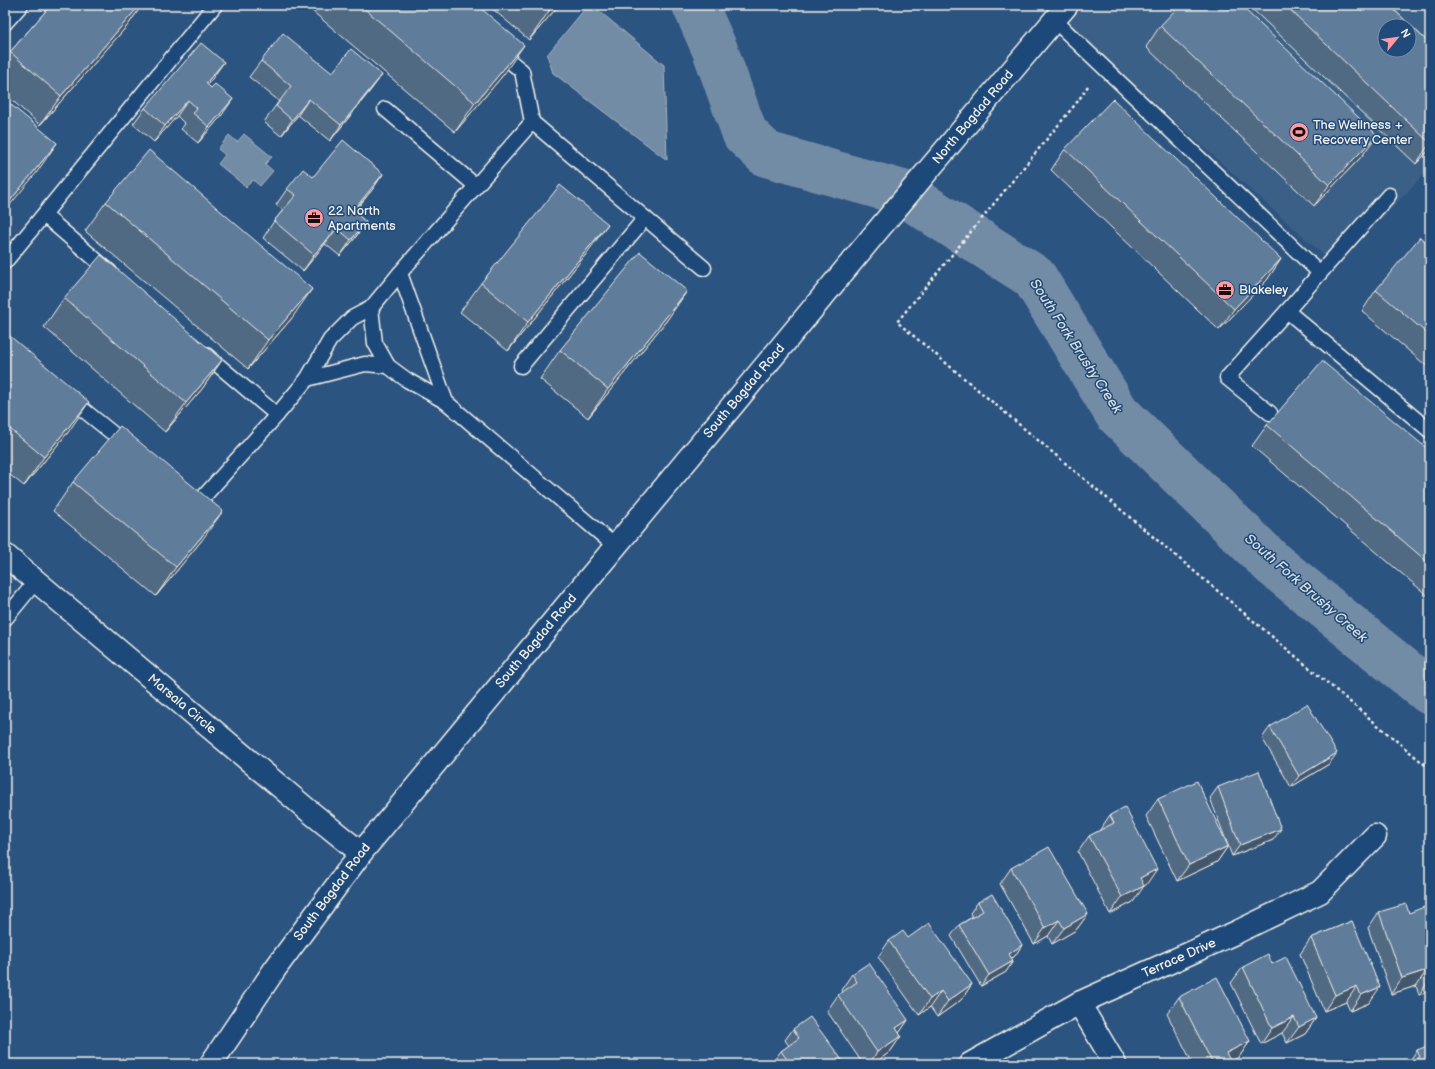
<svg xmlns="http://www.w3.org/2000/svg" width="1435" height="1069" font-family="'Balsamiq Sans',sans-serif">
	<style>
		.built { fill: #3b6088; fill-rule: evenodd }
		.water { fill: #738ca6; stroke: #a7b4c0 }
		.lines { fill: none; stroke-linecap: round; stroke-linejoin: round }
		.river { stroke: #738ca6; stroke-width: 46 }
		.service-casing { stroke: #f4f1e8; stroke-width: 17 }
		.minor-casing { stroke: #f4f1e8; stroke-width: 25 }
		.secondary-casing { stroke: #f4f1e8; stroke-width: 25 }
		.path { stroke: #f4f1e8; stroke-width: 2.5; stroke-dasharray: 3 3; stroke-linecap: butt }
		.service { stroke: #1f4a7a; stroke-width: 14 }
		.minor { stroke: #1f4a7a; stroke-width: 22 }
		.secondary { stroke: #1f4a7a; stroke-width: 22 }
		.wall { fill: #516a84; stroke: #f4f1e8 }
		.shaded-wall { fill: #42566c; stroke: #f4f1e8 }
		.building { fill: #5e7b9a; stroke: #f4f1e8; fill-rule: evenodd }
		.labels { text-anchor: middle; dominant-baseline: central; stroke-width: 3; stroke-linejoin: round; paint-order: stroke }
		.street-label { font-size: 13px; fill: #f4f1e8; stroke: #1f4a7a }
		.poi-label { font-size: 13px; fill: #f4f1e8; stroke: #1f4a7a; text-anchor: start }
		.water-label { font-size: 14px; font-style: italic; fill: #dadddb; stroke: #1f4a7a }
	</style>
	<rect width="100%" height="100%" fill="#2c5481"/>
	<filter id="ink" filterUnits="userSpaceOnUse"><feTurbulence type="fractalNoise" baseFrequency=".025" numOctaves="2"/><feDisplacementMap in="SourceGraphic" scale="8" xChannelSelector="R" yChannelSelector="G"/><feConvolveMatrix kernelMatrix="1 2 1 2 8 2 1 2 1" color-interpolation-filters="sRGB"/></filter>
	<g filter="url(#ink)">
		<path class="built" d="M1067,5H1430V168L1336,266L1058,16ZM1385,26H1409V50H1385Z"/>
		<g class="water">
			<path d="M588,5H592L664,65L667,160L553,73L547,55Z"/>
			<path d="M244,134L272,157L265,164L273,171L260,186L253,180L246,187L218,164L225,155L218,149L229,135L237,142Z"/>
		</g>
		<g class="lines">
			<path class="river" d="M695,5L715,50L745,134L766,154L903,193L1034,277L1117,413L1273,564L1430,692"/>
			<g class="service-casing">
				<g id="service">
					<path d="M1054,20L1320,273L1287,311L1430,431"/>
					<path d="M5,23L21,5"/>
					<path d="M385,109L476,186"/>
					<path d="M532,122L704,268"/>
					<path d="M44,215L110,272"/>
					<path d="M5,262L215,5"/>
					<path d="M400,273L446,402"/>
					<path d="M1320,273L1389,195"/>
					<path d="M371,308L375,343L388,366L407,380L446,402L615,546"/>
					<path d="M205,354L277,415"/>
					<path d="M521,366L645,218"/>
					<path d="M307,379L365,364L388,366"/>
					<path d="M70,399L127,445"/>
					<path d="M1270,413L1227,378L1287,311"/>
					<path d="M191,497L198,503L277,415L307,379L330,340L352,318L371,308L400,273L532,122L522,71L497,51"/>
					<path d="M5,619L36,581"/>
				</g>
			</g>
			<g class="minor-casing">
				<g id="minor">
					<path d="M5,555L309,811L361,853"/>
					<path d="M1079,1003L1115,1064"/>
					<path d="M970,1064L1079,1003L1237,932L1320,892L1375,836"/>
				</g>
			</g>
			<g class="secondary-casing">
				<path id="secondary" d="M211,1064L275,969L361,853L878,230L1067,5"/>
			</g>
			<path class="path" d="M1088,86L1078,101L897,322L1430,769"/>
			<use href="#service" class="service"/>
			<use href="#minor" class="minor"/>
			<use href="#secondary" class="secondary"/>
		</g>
		<g class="wall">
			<path d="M51,5H142L128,25L40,125L5,94V59L10,52Z"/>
			<path d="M305,5H477L504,74L455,132Z"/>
			<path d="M488,5H559L529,40Z"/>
			<path d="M1248,5H1389L1430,44V149L1416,164Z"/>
			<path d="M1160,26L1362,156L1314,206L1146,47Z"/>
			<path d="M261,61L332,73L382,75L370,91L330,141L298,115L281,136L264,122L279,101L249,77Z"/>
			<path d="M212,79L207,85L211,88L222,115L198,143L181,129L185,124L177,116L154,142L133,124L145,108Z"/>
			<path d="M1065,149L1281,259L1267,280L1219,330L1051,170Z"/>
			<path d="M383,174L372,190L354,212L366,222L355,238L340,256L325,244L303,271L263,238L274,221L283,210L276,205L287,189L313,177Z"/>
			<path d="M106,202L292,318L248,369L85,231Z"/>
			<path d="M1430,246V369L1362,311L1376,290Z"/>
			<path d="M587,253L508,351L460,312L481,283Z"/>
			<path d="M687,291L667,320L588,418L540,379L560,350Z"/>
			<path d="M64,298L222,360L202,389L165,432L44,327Z"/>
			<path d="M5,332L69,431L24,486L5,471Z"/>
			<path d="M1267,425L1430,451V594L1428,596L1252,446Z"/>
			<path d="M73,482L202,540L156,596L53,511Z"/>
			<path d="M1270,727L1329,764L1291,787L1262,738Z"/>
			<path d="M1218,787L1273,840L1232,856L1210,798Z"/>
			<path d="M1158,799L1228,846L1217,862L1177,881L1146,816Z"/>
			<path d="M1110,815L1146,885H1144L1133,902L1110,914L1078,852L1089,836L1099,831Z"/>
			<path d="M1011,868L1088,914L1076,930L1052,944L1048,936L1034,944L1000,884Z"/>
			<path d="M1430,900V909L1427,904Z"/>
			<path d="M978,902L1022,945L1015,956L1012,958L1006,972L981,986L951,936L959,925L972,917L970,913Z"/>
			<path d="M1379,912L1409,913L1430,924V991L1419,995L1416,986L1391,994L1368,928Z"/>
			<path d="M1352,921L1369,1003L1350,1011L1346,1002L1324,1011L1300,954L1311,938Z"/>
			<path d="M908,938L972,984L961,1000L937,1017L930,1007L919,1015L878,957L889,941Z"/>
			<path d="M1272,964L1316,1018L1305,1034L1287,1043L1282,1033L1261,1044L1231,983L1243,967Z"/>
			<path d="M852,974L908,1020L899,1033L901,1036L890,1052L873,1064H863L827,1011L838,995L842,992L841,990Z"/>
			<path d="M1179,997L1250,1041L1239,1057L1230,1061L1229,1064H1193L1167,1014Z"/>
			<path d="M793,1029L845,1064H775L773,1062L781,1051L789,1046L785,1040Z"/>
			<path d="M1417,1050L1430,1064L1409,1062Z"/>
		</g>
		<g class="shaded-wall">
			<path d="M140,5H142L128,25L40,125L61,96Z"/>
			<path d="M554,5H559L529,40L549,11Z"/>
			<path d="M524,45L504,74L455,132L475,103Z"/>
			<path d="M224,62L212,79L194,99L206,83Z"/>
			<path d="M382,75L370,91L330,141L341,125Z"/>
			<path d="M233,99L222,115L198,143L209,127Z"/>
			<path d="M309,99L298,115L281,136L292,120Z"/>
			<path d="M188,100L177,116L154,142L165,126Z"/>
			<path d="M1377,135L1362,156L1314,206L1329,185Z"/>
			<path d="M57,143L37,172L5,211V207Z"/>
			<path d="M1430,143V149L1416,164Z"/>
			<path d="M383,174L372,190L341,227L353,211Z"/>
			<path d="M366,222L355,238L340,256L351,240Z"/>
			<path d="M608,224L587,253L508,351L528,322Z"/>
			<path d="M337,228L325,244L303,271L314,255Z"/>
			<path d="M1281,259L1267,280L1219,330L1234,309Z"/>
			<path d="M312,289L292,318L248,369L268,340Z"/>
			<path d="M687,291L667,320L588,418L608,389Z"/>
			<path d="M222,360L202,389L165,432L186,403Z"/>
			<path d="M89,402L69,431L24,486L44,457Z"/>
			<path d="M223,511L202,540L156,596L176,567Z"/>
			<path d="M1337,753L1329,764L1291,787L1299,776Z"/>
			<path d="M1281,829L1273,840L1232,856L1240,845Z"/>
			<path d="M1228,846L1217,862L1177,881L1189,865Z"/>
			<path d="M1157,869L1146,885L1129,894L1140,878Z"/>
			<path d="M1144,886L1133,902L1110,914L1122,897Z"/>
			<path d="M1088,914L1076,930L1052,944L1064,928Z"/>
			<path d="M1059,920L1048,936L1034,944L1045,928Z"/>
			<path d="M1022,945L1015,956L1001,964L1009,954Z"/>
			<path d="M1013,961L1006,972L981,986L989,975Z"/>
			<path d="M1427,970L1416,986L1391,994L1402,978Z"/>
			<path d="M1430,979V991L1419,995Z"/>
			<path d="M972,984L961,1000L937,1017L948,1001Z"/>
			<path d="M1357,986L1346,1002L1324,1011L1335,995Z"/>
			<path d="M1380,987L1369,1003L1350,1011L1361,995Z"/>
			<path d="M941,991L930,1007L919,1015L930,999Z"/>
			<path d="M1294,1017L1282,1033L1261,1044L1272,1028Z"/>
			<path d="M1316,1018L1305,1034L1287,1043L1299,1027Z"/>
			<path d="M908,1020L897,1036L896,1028Z"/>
			<path d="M901,1036L890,1052L873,1064H869L877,1052Z"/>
			<path d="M1250,1041L1239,1057L1225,1064L1226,1053Z"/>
		</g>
		<g class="building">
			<path d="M51,5H140L61,96L10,52Z"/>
			<path d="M360,5H477L524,45L475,103Z"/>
			<path d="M543,5H554L549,11Z"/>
			<path d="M1180,5H1240L1377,135L1329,185L1160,26Z"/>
			<path d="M1285,5H1389L1430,44V143ZM1385,26H1409V50H1385Z"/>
			<path d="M283,33L332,73L351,49L382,75L341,125L309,99L292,120L276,106L291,86L261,61Z"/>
			<path d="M201,43L224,62L206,83L211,88L215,84L233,99L209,127L193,113L197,108L188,100L165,126L145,108Z"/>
			<path d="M1113,99L1281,259L1234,309L1065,149Z"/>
			<path d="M9,103L57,143L5,207V108Z"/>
			<path d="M343,140L383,174L353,211L366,222L351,240L337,228L314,255L274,221L296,195L287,189L303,169L313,177Z"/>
			<path d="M149,150L312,289L268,340L106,202Z"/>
			<path d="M560,185L608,224L528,322L481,283Z"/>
			<path d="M1420,237L1430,246V336L1376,290Z"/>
			<path d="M640,252L687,291L608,389L560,350Z"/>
			<path d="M101,255L222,360L186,403L64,298Z"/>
			<path d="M5,332L89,402L44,457L5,425Z"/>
			<path d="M1322,361L1430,451V564L1267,425Z"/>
			<path d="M120,426L223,511L176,567L73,482Z"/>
			<path d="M1307,704L1337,753L1299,776L1270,727Z"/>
			<path d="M1259,771L1281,829L1240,845L1218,787Z"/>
			<path d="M1197,781L1228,846L1189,865L1158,799Z"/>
			<path d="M1125,807L1157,869L1140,878L1144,886L1122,897L1089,836L1114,823L1110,815Z"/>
			<path d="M1049,847L1088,914L1064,928L1059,920L1045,928L1011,868Z"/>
			<path d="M992,894L1022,945L1009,954L1013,961L989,975L959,925L983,911L978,902Z"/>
			<path d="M1406,904L1409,913L1424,907L1430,924V978L1427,970L1402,978L1379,912Z"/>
			<path d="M1352,921L1380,987L1361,995L1357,986L1335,995L1311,938Z"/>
			<path d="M929,923L972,984L948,1001L941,991L930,999L889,941L903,931L908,938Z"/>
			<path d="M1268,954L1272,964L1286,957L1316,1018L1299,1027L1294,1017L1272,1028L1243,967Z"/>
			<path d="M869,963L908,1020L896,1028L901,1036L877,1052L838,995L857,982L852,974Z"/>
			<path d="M1217,977L1250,1041L1226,1053L1231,1062L1226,1064H1213L1179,997Z"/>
			<path d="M810,1017L845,1064H790L781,1051L799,1038L793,1029Z"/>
			<path d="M1430,1045V1064H1403L1420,1057L1417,1050Z"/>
		</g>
	</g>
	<defs>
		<g id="stadium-disc" transform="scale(1)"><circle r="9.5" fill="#ff9aa2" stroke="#1f4a7a"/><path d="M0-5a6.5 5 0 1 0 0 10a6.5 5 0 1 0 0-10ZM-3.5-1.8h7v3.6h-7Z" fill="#111"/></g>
		<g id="office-disc" transform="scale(1)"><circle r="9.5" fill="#ff9aa2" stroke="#1f4a7a"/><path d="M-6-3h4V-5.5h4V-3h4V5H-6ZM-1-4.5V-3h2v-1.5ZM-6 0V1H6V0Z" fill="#111"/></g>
	</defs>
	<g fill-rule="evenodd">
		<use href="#stadium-disc" x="1299" y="132"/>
		<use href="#office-disc" x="314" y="218"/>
		<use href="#office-disc" x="1225" y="290"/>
	</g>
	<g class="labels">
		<g class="street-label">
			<text transform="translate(973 117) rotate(-50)">North Bagdad Road</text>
			<text transform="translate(744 391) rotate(-50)">South Bagdad Road</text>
			<text transform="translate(536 641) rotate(-50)">South Bagdad Road</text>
			<text transform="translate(182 704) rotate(40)">Marsala Circle</text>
			<text transform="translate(332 892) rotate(-53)">South Bagdad Road</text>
			<text transform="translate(1179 958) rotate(-24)">Terrace Drive</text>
		</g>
		<g class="poi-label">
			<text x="1313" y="125">The Wellness +<tspan x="1313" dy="15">Recovery Center</tspan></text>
			<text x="328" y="211">22 North<tspan x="328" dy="15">Apartments</tspan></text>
			<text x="1239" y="290">Blakeley</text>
		</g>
		<g class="water-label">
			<text transform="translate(1076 346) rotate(57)">South Fork Brushy Creek</text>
			<text transform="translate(1306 588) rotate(41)">South Fork Brushy Creek</text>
		</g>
	</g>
	<rect width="1435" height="1069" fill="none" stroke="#1f4a7a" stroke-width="20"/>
	<rect x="10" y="10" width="1415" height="1049" fill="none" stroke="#f4f1e8" stroke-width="1.5" filter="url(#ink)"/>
	<g transform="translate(1397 38) rotate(61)"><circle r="19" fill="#1f4a7a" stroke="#748da6"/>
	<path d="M0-3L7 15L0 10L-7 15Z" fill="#ff9aa2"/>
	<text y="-6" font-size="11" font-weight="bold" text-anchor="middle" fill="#f4f1e8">N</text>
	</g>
</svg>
